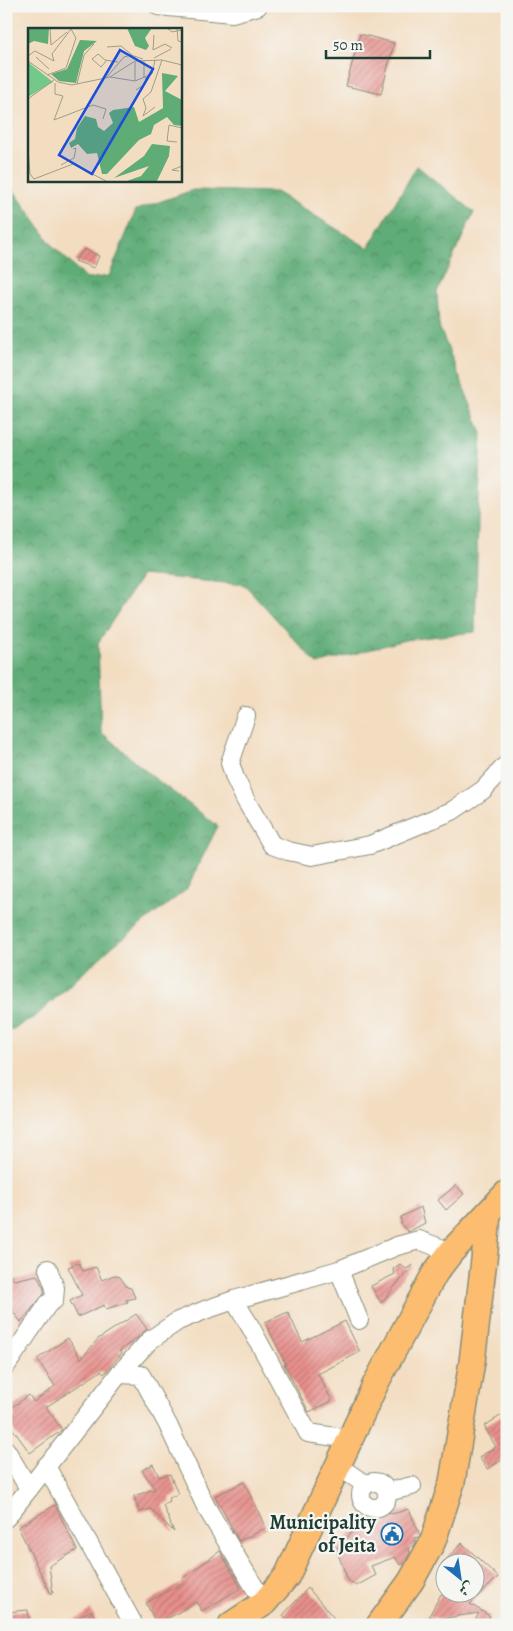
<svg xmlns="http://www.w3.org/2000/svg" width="513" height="1631" font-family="Alegreya,Amiri,serif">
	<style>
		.forest { fill: url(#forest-crowns); stroke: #3f7456 }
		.building { fill: url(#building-hatch) }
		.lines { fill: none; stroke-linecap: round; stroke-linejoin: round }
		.minor-casing { stroke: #898d7a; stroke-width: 20 }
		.highway-casing { stroke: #898d7a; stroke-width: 28 }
		.minor { stroke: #fff; stroke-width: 18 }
		.highway { stroke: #fcbd6f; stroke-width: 25 }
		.labels { text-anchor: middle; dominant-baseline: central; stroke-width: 4.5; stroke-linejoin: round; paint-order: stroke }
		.poi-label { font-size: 20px; font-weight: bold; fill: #1f3d34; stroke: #f6f6f2; text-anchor: end }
		.inset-road { fill: none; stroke: #9e9d89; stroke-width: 1 }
		.view { fill: #1d4ed8; fill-opacity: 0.15; stroke: #1d4ed8; stroke-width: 2.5 }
		.inset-edge { fill: none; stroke: #1f3d34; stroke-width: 2.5 }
	</style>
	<defs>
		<pattern id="forest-crowns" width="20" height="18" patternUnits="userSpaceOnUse" patternTransform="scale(1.25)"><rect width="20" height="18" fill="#5fac77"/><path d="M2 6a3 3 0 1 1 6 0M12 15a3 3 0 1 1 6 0" fill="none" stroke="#4e8d62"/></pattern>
		<pattern id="building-hatch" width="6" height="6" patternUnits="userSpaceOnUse" patternTransform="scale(1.25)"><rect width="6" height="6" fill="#e88f8b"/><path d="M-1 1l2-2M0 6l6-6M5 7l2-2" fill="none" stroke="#bb7672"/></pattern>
	</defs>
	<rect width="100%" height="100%" fill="#f6f6f2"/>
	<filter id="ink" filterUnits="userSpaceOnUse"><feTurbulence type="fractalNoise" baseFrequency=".02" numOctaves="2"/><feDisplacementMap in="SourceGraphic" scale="10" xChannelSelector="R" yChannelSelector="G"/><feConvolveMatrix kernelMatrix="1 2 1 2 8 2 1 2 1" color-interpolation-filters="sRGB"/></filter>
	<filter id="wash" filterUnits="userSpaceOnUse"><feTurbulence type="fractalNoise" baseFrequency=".0096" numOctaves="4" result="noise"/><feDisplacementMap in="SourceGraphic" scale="20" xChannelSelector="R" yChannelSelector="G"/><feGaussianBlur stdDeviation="1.12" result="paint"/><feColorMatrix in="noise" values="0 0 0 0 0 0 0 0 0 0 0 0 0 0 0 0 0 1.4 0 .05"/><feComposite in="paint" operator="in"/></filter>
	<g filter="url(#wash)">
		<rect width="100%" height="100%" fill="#f3ddc1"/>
		<path class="forest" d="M417,166L474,212L437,292L439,326L482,433L478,521L475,632L405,640L317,664L245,585L142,575L98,643L101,732L153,777L218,826L186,890L114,945L36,1016L6,1033V179L52,245L87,279L109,276L136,210L193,190L276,192L368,248Z"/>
		<g id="blocks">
			<g class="building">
				<path d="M360,34L394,43L381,94L346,86Z"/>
				<path d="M84,249L99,256L94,268L75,261Z"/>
				<path d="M456,1185L464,1194L446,1210L438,1200Z"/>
				<path d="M421,1207L425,1223L408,1232L401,1224V1217Z"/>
				<path d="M79,1263L83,1271L96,1267L102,1280L114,1275L120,1277L127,1287L131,1288L135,1298L126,1300L128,1302L106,1309L104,1305L78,1317L70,1301L82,1295L68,1267Z"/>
				<path d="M400,1264L406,1269L413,1265L381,1303L371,1286L395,1274L393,1269Z"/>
				<path d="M6,1271L14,1280L37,1275L44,1289V1294L21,1322L6,1303Z"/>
				<path d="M288,1312L302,1342L345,1321L360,1352L318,1374L332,1401L309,1412L284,1364H286L265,1322Z"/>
				<path d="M136,1314L147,1329L137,1338L119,1351L122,1353L104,1374L101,1371L46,1407L62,1430L30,1453L7,1421L15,1416L10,1409L29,1395L34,1402L55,1386L37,1359L68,1338L81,1359L98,1339Z"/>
				<path d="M502,1415L507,1423V1464L504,1459L487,1469L479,1457L496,1447L484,1426Z"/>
				<path d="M153,1464L159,1477L170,1474L178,1494L169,1498L170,1501L163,1505L174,1532L151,1509L139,1512L134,1496L155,1489L142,1470Z"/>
				<path d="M244,1482L266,1528L239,1541L215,1496Z"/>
				<path d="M55,1505L77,1550L49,1566L53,1593L51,1594L18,1527Z"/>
				<path d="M409,1509L420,1535L419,1537L414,1538L416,1542L414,1546L409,1548L410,1553L404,1564L400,1565L395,1557L371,1566L376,1575L356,1586L348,1580L336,1549L359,1525L387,1511L392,1514Z"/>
				<path d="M462,1543L498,1577L470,1604L490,1616L486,1625H472L479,1613L439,1619L429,1616L441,1594H476V1564H442Z"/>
				<path d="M220,1551L241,1588L202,1611L196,1602L157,1625L146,1603L184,1582L182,1579Z"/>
				<path d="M308,1588L340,1625H294L283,1615Z"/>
				<path d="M28,1610L30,1625H6V1612Z"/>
				<path d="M91,1610L98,1625H67Z"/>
			</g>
		</g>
	</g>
	<g filter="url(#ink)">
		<use href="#blocks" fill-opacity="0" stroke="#898d7a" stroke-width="1"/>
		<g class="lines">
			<g class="minor-casing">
				<g id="minor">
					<path d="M158,6L232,13L258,6"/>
					<path d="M246,716L230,763L235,778L246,801L272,845L288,851L312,856L370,845L452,811L483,790L507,764"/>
					<path d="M339,1270L359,1320"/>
					<path d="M234,1300L250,1326L308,1433L350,1439"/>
					<path d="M6,1366L48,1304L54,1300L55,1288L48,1269"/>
					<path d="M119,1374L141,1375L168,1425L206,1507L264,1603"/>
					<path d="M6,1450L29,1489"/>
					<path d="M46,1466L134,1625"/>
					<path d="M338,1466L366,1485"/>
					<circle cx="374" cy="1495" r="13"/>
					<path d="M387,1492L412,1486"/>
					<path d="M6,1518L119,1374L150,1340L178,1321L205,1310L234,1300L339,1270L397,1246L419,1240L451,1252"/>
				</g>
			</g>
			<g class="highway-casing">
				<g id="highway">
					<path d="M231,1625L264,1603L287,1576L376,1383L435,1273L451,1252L507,1193"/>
					<path d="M379,1625L411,1581L433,1541L452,1482L472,1362L485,1251L488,1213"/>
				</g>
			</g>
			<use href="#minor" class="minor"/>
			<use href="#highway" class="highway"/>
		</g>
	</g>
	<defs>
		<g id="civic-ring" transform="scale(1.125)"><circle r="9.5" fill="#f6f6f2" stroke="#1f6fb2" stroke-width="1.5"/><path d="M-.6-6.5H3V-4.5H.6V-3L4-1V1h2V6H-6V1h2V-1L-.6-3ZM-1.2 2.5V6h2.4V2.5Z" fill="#1f6fb2"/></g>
	</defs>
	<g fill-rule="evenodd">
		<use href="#civic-ring" x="392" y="1534"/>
	</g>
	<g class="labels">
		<g class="poi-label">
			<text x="376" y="1522">Municipality<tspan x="376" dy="23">of Jeita</tspan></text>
		</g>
	</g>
	<g transform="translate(28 28)">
		<rect width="154" height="154" fill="#f3ddc1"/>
		<path d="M0,0H21L20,16L6,13L0,16ZM99,0H124L117,10L121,18L118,22L107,18ZM52,12L69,13L56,23L48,55L31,53L23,46L39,41ZM134,45L150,48L137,63L154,72V98L146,97L139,89L126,97L123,106L111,112L79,146H74L69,125L59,126L50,116L43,120L41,115L47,111L49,100L57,88L68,91L70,99L76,103L85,95L81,85L85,82L106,79L111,94L130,83L135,80ZM124,116L142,118L141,128L129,153H99L113,148L121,138L86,150L116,128Z" fill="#5fac77"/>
		<path d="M0,34L25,54L0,69Z" fill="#74c88b"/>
		<path class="inset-road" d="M22,0L23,17L39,4M139,0L144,4L154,2M149,0L150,13L154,14M126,7L125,22L137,16L144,20M79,19L93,18L104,27M0,28L7,23L26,33L24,26L43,1M8,29L21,41M126,30L143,21M79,32L73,39L64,31L70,26L77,32L90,34M0,33L30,54L44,57L82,49L107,33L134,32L154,37M107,34V53M19,47L38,40L48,10L43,1M82,49L107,53L124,46L127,32M78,50L96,29L103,27L115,31M116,50V33M27,55V66L35,68L26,92L65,77L78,81L75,91M49,56L56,27L66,16M108,62L117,56L118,49M0,71L26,52M127,79L115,88L118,80L115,71L123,64L134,32M149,114L139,113L141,97L154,100M0,120L2,146L6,151L45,136L78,153M33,137L46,130L48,120L45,121M151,143L144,142L154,138"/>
		<path class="view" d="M92,22L125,41L64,146L31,127Z"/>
		<rect width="154" height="154" class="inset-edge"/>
	</g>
	<rect width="513" height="1631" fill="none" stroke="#f6f6f2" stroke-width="25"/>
	<g transform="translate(460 1578) rotate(150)"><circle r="24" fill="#f6f6f2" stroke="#a0aca6"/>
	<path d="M0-4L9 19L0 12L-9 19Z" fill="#1f6fb2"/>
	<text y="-8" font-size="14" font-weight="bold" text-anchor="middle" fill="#1f3d34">ش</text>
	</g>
	<path d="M326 50v8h104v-8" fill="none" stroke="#1f3d34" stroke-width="2.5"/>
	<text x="333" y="50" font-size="15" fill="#1f3d34" stroke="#f6f6f2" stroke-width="4" paint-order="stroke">50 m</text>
</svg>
